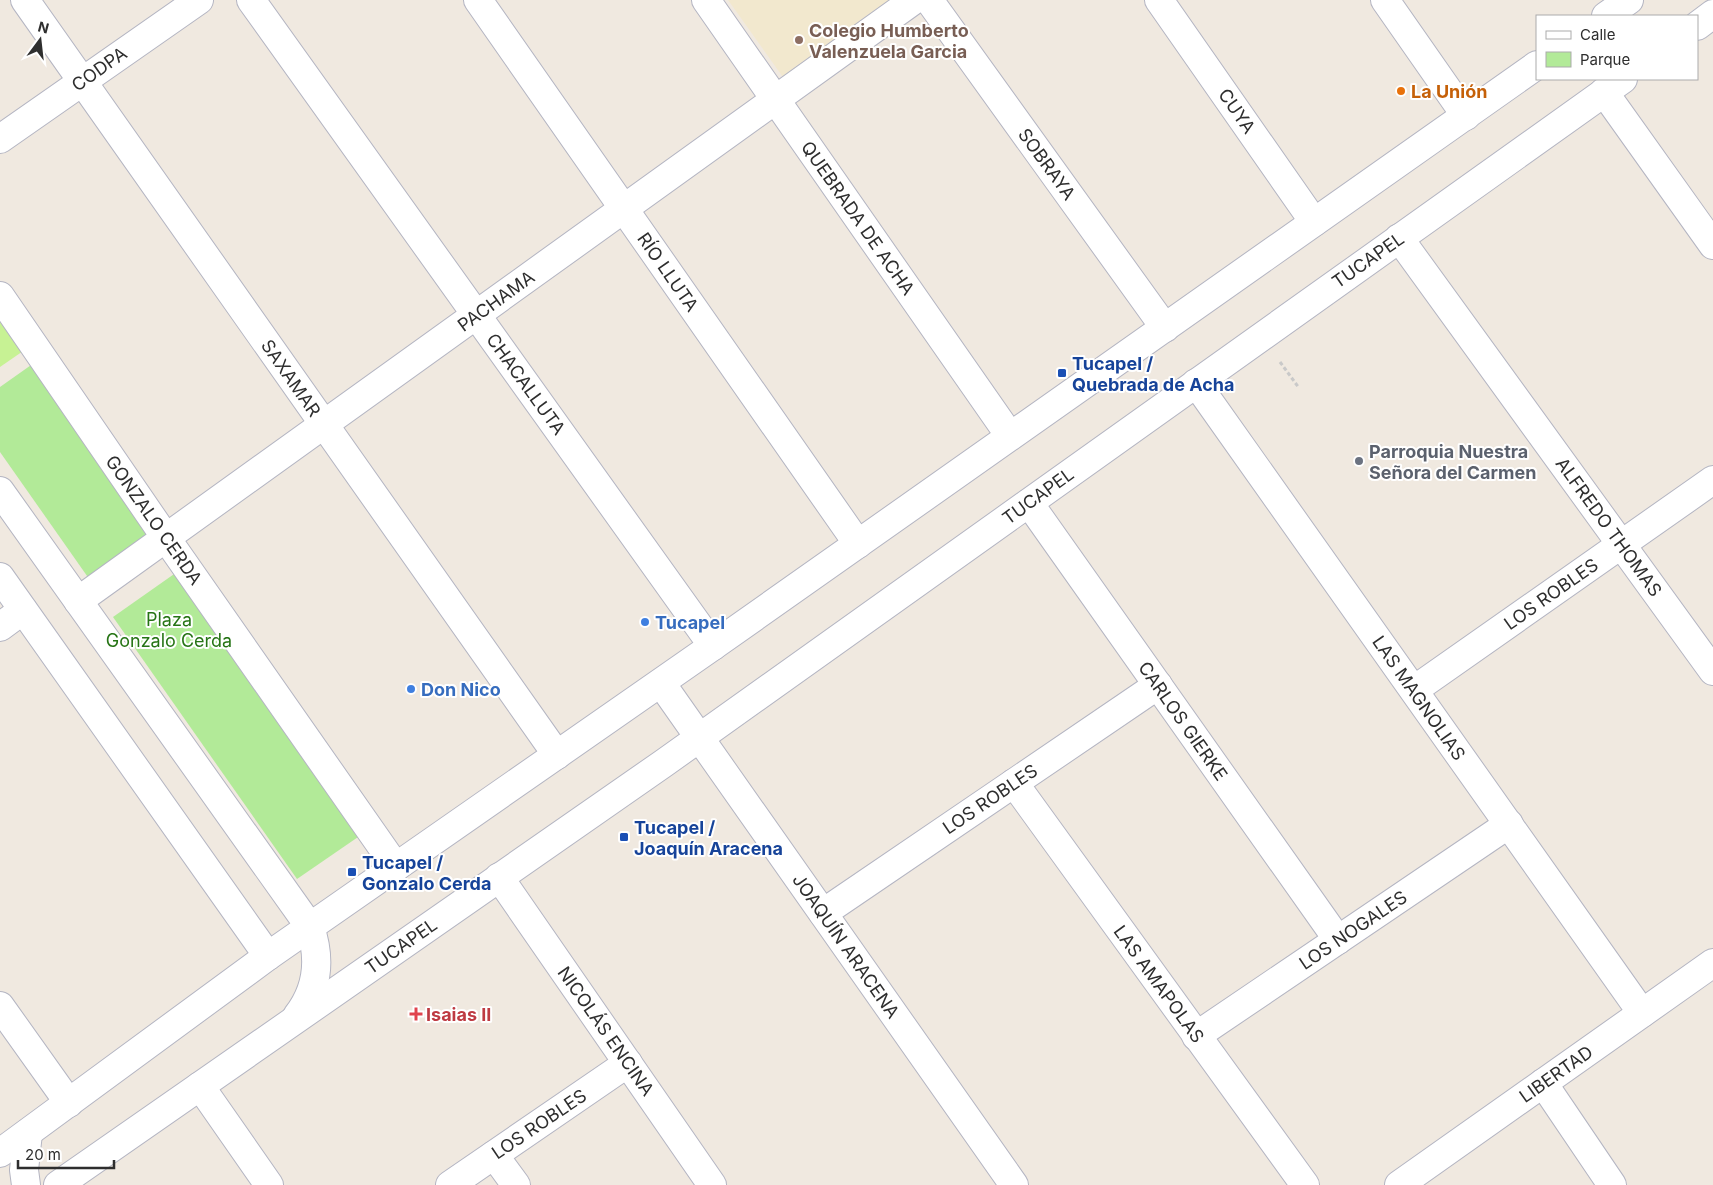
<svg xmlns="http://www.w3.org/2000/svg" width="1713" height="1185" font-family="Inter,sans-serif">
	<style>
		.education { fill: #f2e8ce }
		.green { fill: #b2ea98 }
		.pitch { fill: #c7f294 }
		.lines { fill: none; stroke-linecap: round; stroke-linejoin: round }
		.street-casing { stroke: #b4b5c2; stroke-width: 30 }
		.secondary-casing { stroke: #b4b5c2; stroke-width: 30 }
		.path { stroke: #c9c9c9; stroke-width: 3; stroke-dasharray: 4 2.5; stroke-linecap: butt }
		.street { stroke: #fff; stroke-width: 28 }
		.secondary { stroke: #fff; stroke-width: 28 }
		.education-dot { fill: #8d6e63; stroke: #fff; stroke-width: 2 }
		.food-dot { fill: #e8710a; stroke: #fff; stroke-width: 2 }
		.transit-dot { fill: #1a4fb4; stroke: #fff; stroke-width: 2 }
		.worship-dot { fill: #6b7280; stroke: #fff; stroke-width: 2 }
		.shop-dot { fill: #3f7fe0; stroke: #fff; stroke-width: 2 }
		.health-dot { fill: #e0444e; stroke: #fff; stroke-width: 2 }
		.labels { text-anchor: middle; dominant-baseline: central; stroke-width: 4; stroke-linejoin: round; paint-order: stroke }
		.education-label { font-size: 18px; font-weight: bold; fill: #785e54; stroke: #fff; text-anchor: start }
		.street-label { font-size: 18px; fill: #2e2e2e; stroke: #fff }
		.food-label { font-size: 18px; font-weight: bold; fill: #c56008; stroke: #fff; text-anchor: start }
		.transit-label { font-size: 18px; font-weight: bold; fill: #164399; stroke: #fff; text-anchor: start }
		.worship-label { font-size: 18px; font-weight: bold; fill: #5b616d; stroke: #fff; text-anchor: start }
		.park-label { font-size: 18px; fill: #267415; stroke: #fff }
		.shop-label { font-size: 18px; font-weight: bold; fill: #366cbe; stroke: #fff; text-anchor: start }
		.health-label { font-size: 18px; font-weight: bold; fill: #be3a42; stroke: #fff; text-anchor: start }
	</style>
	<rect width="100%" height="100%" fill="#f0e9e0"/>
	<path class="education" d="M728,0H899L785,80Z"/>
	<g class="green">
		<path d="M34,363L156,538L92,583L0,452V387Z"/>
		<path d="M177,572L361,835L297,879L113,617Z"/>
	</g>
	<path class="pitch" d="M0,306L29,347L0,367Z"/>
	<g class="lines">
		<g class="street-casing">
			<g id="street">
				<path d="M25,0L557,755"/>
				<path d="M251,0L713,646"/>
				<path d="M478,0L858,544"/>
				<path d="M706,0L1010,436"/>
				<path d="M929,0L1165,328"/>
				<path d="M1159,0L1314,222"/>
				<path d="M1385,0L1466,116"/>
				<path d="M1604,92L1713,245"/>
				<path d="M0,139L199,0"/>
				<path d="M1399,238L1713,671"/>
				<path d="M0,296L166,538L396,867"/>
				<path d="M1196,383L1642,1013"/>
				<path d="M1029,503L1338,940"/>
				<path d="M78,601L914,0"/>
				<path d="M0,627L23,610"/>
				<path d="M1414,690L1713,480"/>
				<path d="M1014,783L1305,1185"/>
				<path d="M499,877L712,1185"/>
				<path d="M823,913L1158,685"/>
				<path d="M0,1006L69,1103"/>
				<path d="M1196,1036L1509,824"/>
				<path d="M1543,1083L1612,1185"/>
				<path d="M200,1086L269,1185"/>
				<path d="M494,1155L516,1185"/>
				<path d="M26,1185L24,1170L28,1133"/>
				<path d="M450,1185L628,1063"/>
				<path d="M1399,1185L1713,963"/>
			</g>
		</g>
		<g class="secondary-casing">
			<g id="secondary">
				<path d="M1606,16L1629,0"/>
				<path d="M1697,26L1713,14"/>
				<path d="M0,491L310,927C321,959 318,989 297,1016"/>
				<path d="M0,577L268,956"/>
				<path d="M661,683L1014,1185"/>
				<path d="M0,1153L268,956L713,646L1537,65"/>
				<path d="M58,1185L664,763L1623,79"/>
			</g>
		</g>
		<path class="path" d="M1280,362L1299,388"/>
		<use href="#street" class="street"/>
		<use href="#secondary" class="secondary"/>
	</g>
	<circle class="education-dot" cx="799" cy="40" r="5"/>
	<circle class="food-dot" cx="1401" cy="91" r="5"/>
	<g class="transit-dot">
		<rect x="1057" y="368" width="10" height="10" rx="2.5"/>
		<rect x="619" y="832" width="10" height="10" rx="2.5"/>
		<rect x="347" y="867" width="10" height="10" rx="2.5"/>
	</g>
	<circle class="worship-dot" cx="1359" cy="461" r="5"/>
	<g class="shop-dot">
		<circle cx="645" cy="622" r="5"/>
		<circle cx="411" cy="689" r="5"/>
	</g>
	<path class="health-dot" d="M413.5 1006.5h5v5h5v5h-5v5h-5v-5h-5v-5h5z"/>
	<g class="labels">
		<g class="education-label">
			<text x="809" y="30">Colegio Humberto<tspan x="809" dy="21">Valenzuela Garcia</tspan></text>
		</g>
		<g class="street-label">
			<text transform="translate(99 69) rotate(-35)">CODPA</text>
			<text transform="translate(1237 111) rotate(55)">CUYA</text>
			<text transform="translate(1047 164) rotate(54)">SOBRAYA</text>
			<text transform="translate(858 218) rotate(55)">QUEBRADA DE ACHA</text>
			<text transform="translate(1368 260) rotate(-35)">TUCAPEL</text>
			<text transform="translate(668 272) rotate(55)">RÍO LLUTA</text>
			<text transform="translate(496 301) rotate(-36)">PACHAMA</text>
			<text transform="translate(291 378) rotate(55)">SAXAMAR</text>
			<text transform="translate(526 384) rotate(54)">CHACALLUTA</text>
			<text transform="translate(1038 496) rotate(-36)">TUCAPEL</text>
			<text transform="translate(154 520) rotate(55)">GONZALO CERDA</text>
			<text transform="translate(1609 527) rotate(54)">ALFREDO THOMAS</text>
			<text transform="translate(1551 594) rotate(-35)">LOS ROBLES</text>
			<text transform="translate(1419 698) rotate(55)">LAS MAGNOLIAS</text>
			<text transform="translate(1183 721) rotate(55)">CARLOS GIERKE</text>
			<text transform="translate(990 799) rotate(-34)">LOS ROBLES</text>
			<text transform="translate(1353 930) rotate(-34)">LOS NOGALES</text>
			<text transform="translate(401 946) rotate(-35)">TUCAPEL</text>
			<text transform="translate(846 946) rotate(55)">JOAQUÍN ARACENA</text>
			<text transform="translate(1159 984) rotate(54)">LAS AMAPOLAS</text>
			<text transform="translate(606 1031) rotate(55)">NICOLÁS ENCINA</text>
			<text transform="translate(1556 1074) rotate(-35)">LIBERTAD</text>
			<text transform="translate(539 1124) rotate(-34)">LOS ROBLES</text>
		</g>
		<g class="food-label">
			<text x="1411" y="91">La Unión</text>
		</g>
		<g class="transit-label">
			<text x="1072" y="363">Tucapel /<tspan x="1072" dy="21">Quebrada de Acha</tspan></text>
			<text x="634" y="827">Tucapel /<tspan x="634" dy="21">Joaquín Aracena</tspan></text>
			<text x="362" y="862">Tucapel /<tspan x="362" dy="21">Gonzalo Cerda</tspan></text>
		</g>
		<g class="worship-label">
			<text x="1369" y="451">Parroquia Nuestra<tspan x="1369" dy="21">Señora del Carmen</tspan></text>
		</g>
		<g class="park-label">
			<text x="169" y="619">Plaza<tspan x="169" dy="21">Gonzalo Cerda</tspan></text>
		</g>
		<g class="shop-label">
			<text x="655" y="622">Tucapel</text>
			<text x="421" y="689">Don Nico</text>
		</g>
		<g class="health-label">
			<text x="426" y="1014">Isaias II</text>
		</g>
	</g>
	<rect x="1536" y="15" width="162" height="65" fill="#ffffff" stroke="#ababab"/>
	<rect x="1546" y="31" width="25" height="8" fill="#ffffff" stroke="#ababab"/>
	<text x="1580" y="40" font-size="15" fill="#2e2e2e">Calle</text>
	<rect x="1546" y="52" width="25" height="15" fill="#b2ea98" stroke="#ababab"/>
	<text x="1580" y="65" font-size="15" fill="#2e2e2e">Parque</text>
	<g transform="translate(40 40) rotate(15)" stroke="#ffffff" stroke-width="4" paint-order="stroke">
	<path d="M0-4L9 19L0 12L-9 19Z" fill="#2e2e2e"/>
	<text y="-8" font-size="14" font-weight="bold" text-anchor="middle" fill="#2e2e2e">N</text>
	</g>
	<path d="M18 1160v8h96v-8" fill="none" stroke="#2e2e2e" stroke-width="2.5"/>
	<text x="25" y="1160" font-size="15" fill="#2e2e2e" stroke="#ffffff" stroke-width="4" paint-order="stroke">20 m</text>
</svg>
